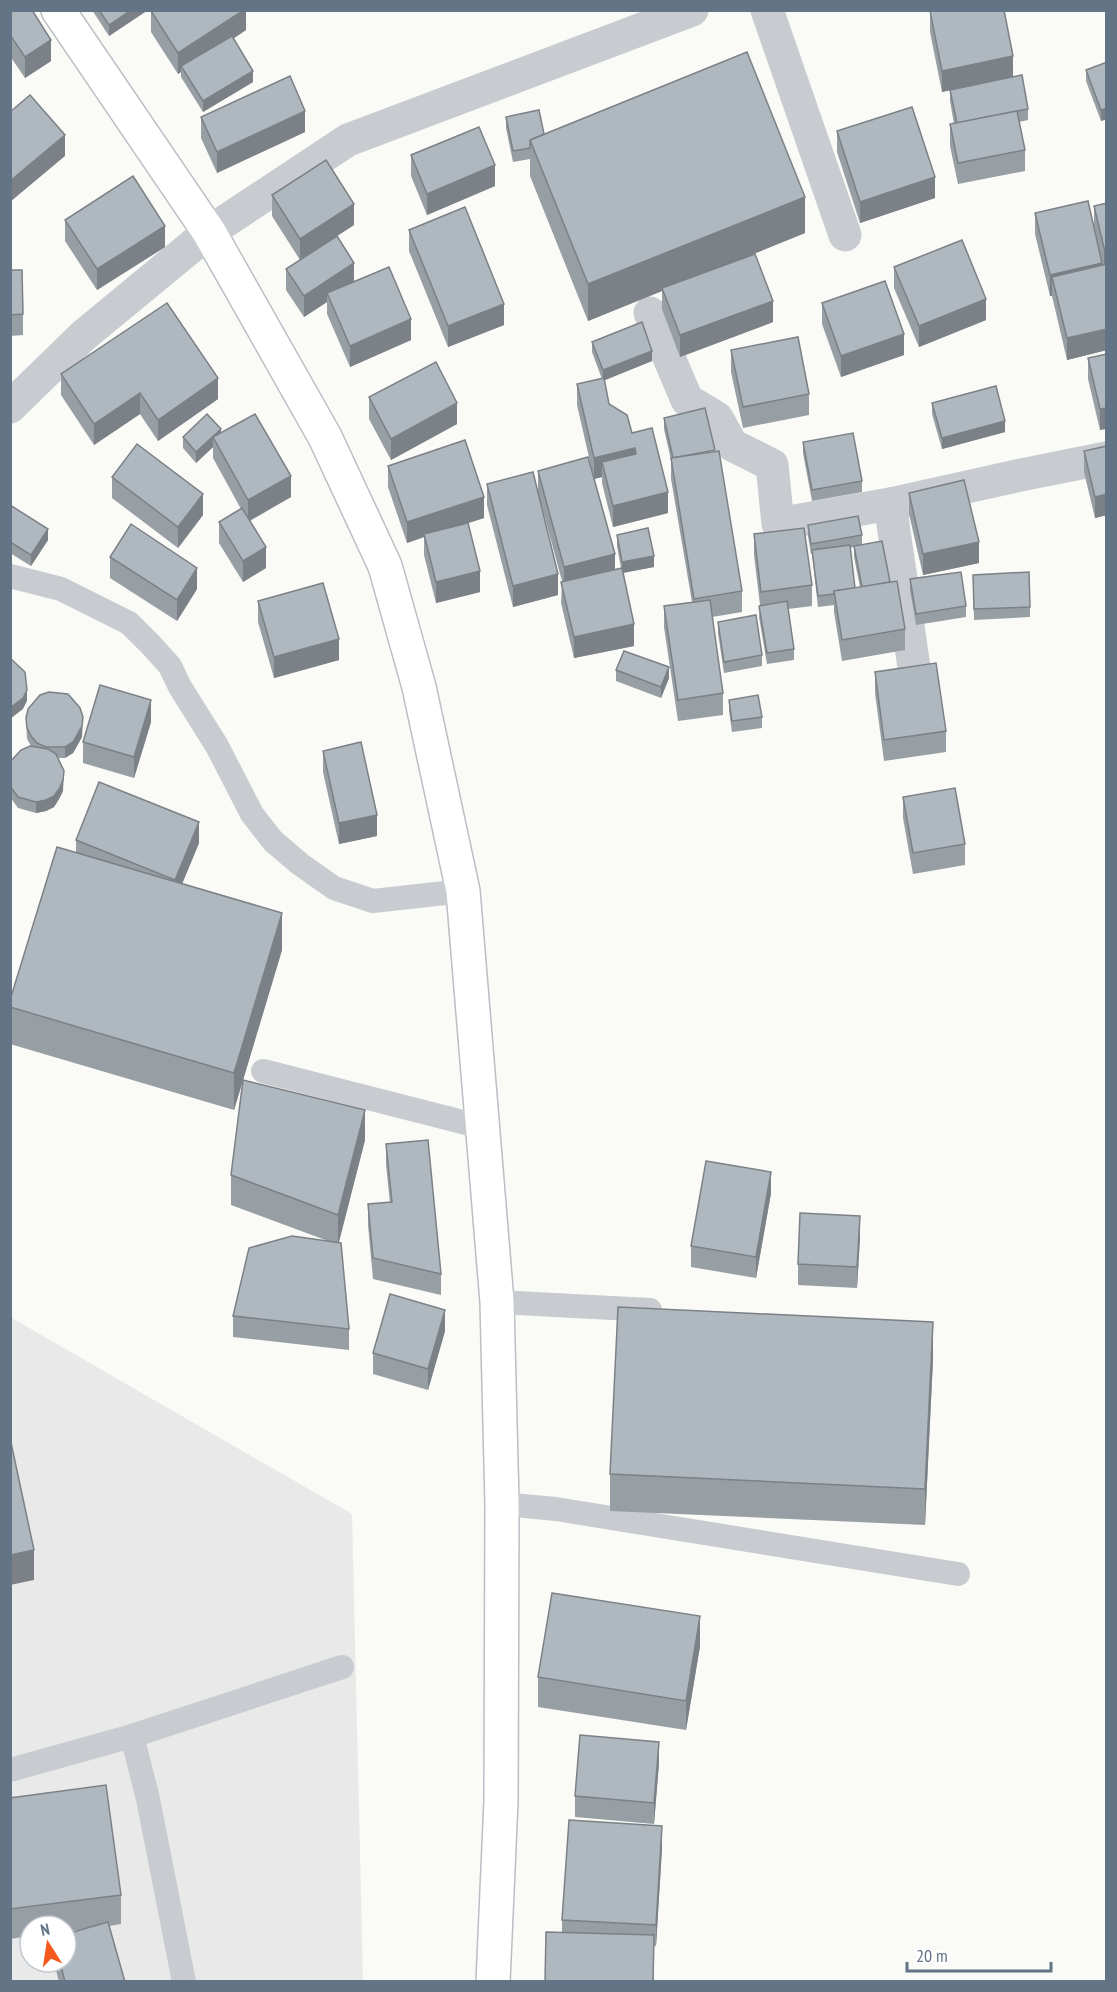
<svg xmlns="http://www.w3.org/2000/svg" width="1117" height="1992" font-family="'PT Sans Narrow',sans-serif">
	<style>
		.built { fill: #e8e9e8; fill-rule: evenodd }
		.lines { fill: none; stroke-linecap: round; stroke-linejoin: round }
		.secondary-casing { stroke: #b9bfc5; stroke-width: 36 }
		.lane { stroke: #c8ccd0; stroke-width: 24 }
		.street { stroke: #c8ccd0; stroke-width: 33 }
		.secondary { stroke: #fff; stroke-width: 33 }
		.wall { fill: #979ea4; fill-rule: evenodd }
		.shaded-wall { fill: #7b8186 }
		.building { fill: #b0b8bf; stroke: #7b8186; stroke-width: 1.5 }
	</style>
	<rect width="100%" height="100%" fill="#fafaf7"/>
	<path class="built" d="M10,1317L352,1514L363,1981H11ZM30,1926H66V1962H30Z"/>
	<g class="lines">
		<g class="secondary-casing">
			<path id="secondary" d="M58,10L209,232L325,437L385,566L419,687L463,891L497,1302L502,1504L501,1801L493,1982"/>
		</g>
		<g class="lane">
			<path d="M10,576L61,589L129,623L151,645L170,666L180,687L217,746L252,814L273,841L300,864L334,888L373,901L463,891"/>
			<path d="M263,1071L482,1127"/>
			<path d="M497,1302L650,1310"/>
			<path d="M502,1504L556,1509L958,1574"/>
			<path d="M132,1736L342,1667"/>
			<path d="M10,1770L132,1736L148,1799L184,1982"/>
		</g>
		<g class="street">
			<path d="M767,10L845,235"/>
			<path d="M650,313L687,400L717,418L732,445L772,465L778,524L890,504L1016,476L1106,458"/>
			<path d="M10,407L83,336L209,232L348,140L692,10"/>
			<path d="M890,504L914,667"/>
		</g>
		<use href="#secondary" class="secondary"/>
	</g>
	<g class="wall">
		<path d="M92,10H148L109,36Z"/>
		<path d="M246,10V30L233,39L253,82L203,112L181,77V72L178,74L151,32V11Z"/>
		<path d="M930,11L1013,77L1028,109V120L1019,122L1025,150V171L958,184L950,146V124H954L950,101V90L942,92L930,32Z"/>
		<path d="M10,13L51,61L25,78L10,56Z"/>
		<path d="M1107,62V119L1101,121L1086,81V70Z"/>
		<path d="M201,117L305,132L217,173L201,138Z"/>
		<path d="M506,117L544,134L805,233L748,256L773,322L680,357L662,309V291L588,321L530,176V159L513,162L506,128Z"/>
		<path d="M837,131L935,198L860,223L837,152Z"/>
		<path d="M411,155L495,186L427,215L411,176Z"/>
		<path d="M272,195L354,225L337,236L354,281L411,340L350,367L327,314V302L304,317L286,290V269L300,260L272,216Z"/>
		<path d="M1107,203V350L1067,360L1052,296H1050L1035,234V213L1094,226V206Z"/>
		<path d="M65,220L165,247L97,290L65,241Z"/>
		<path d="M409,230L504,325L448,347L409,251Z"/>
		<path d="M894,267L986,320L919,347L894,288Z"/>
		<path d="M10,270L23,314V335L10,336Z"/>
		<path d="M822,303L904,355L841,377L822,324Z"/>
		<path d="M592,342L652,361L604,380L609,404L632,433L668,513L613,527L602,483V477L594,479L577,405V384L602,379L592,352Z"/>
		<path d="M731,350L809,394V415L743,428L731,372Z"/>
		<path d="M1107,354L1100,430L1088,379V358Z"/>
		<path d="M61,374L218,399L158,441L140,414L94,445L61,395Z"/>
		<path d="M369,397L457,424L391,460L369,419Z"/>
		<path d="M932,403L1005,432L942,449L932,414Z"/>
		<path d="M664,418L742,591V612L712,617L723,693V715L678,721L664,627V606L692,602L671,479V460L664,429Z"/>
		<path d="M221,433L291,497L250,521L266,568L243,582L219,543V522L241,509L213,458V447L196,463L183,448V437Z"/>
		<path d="M803,442L862,481V492L812,501L803,453Z"/>
		<path d="M1107,446V515L1095,518L1084,472V451Z"/>
		<path d="M388,466L484,518L461,525L480,592L436,603L424,555V537L407,543L388,487Z"/>
		<path d="M538,471L615,570L621,568L617,546V535L654,567L623,573L634,646L574,658L561,603L562,581L538,492Z"/>
		<path d="M112,477L203,515L178,548L112,498Z"/>
		<path d="M487,484L558,595L513,607L487,505Z"/>
		<path d="M909,493L979,563L923,575L909,514Z"/>
		<path d="M10,505L48,540L31,566L10,553Z"/>
		<path d="M808,525L862,535V545L890,582L905,629V650L842,661L834,612V605L818,607L812,554H811L808,536ZM854,547V557L860,587L855,588L850,548Z"/>
		<path d="M754,534L812,585V606L788,609L794,649V660L767,664L759,617L760,605L754,555Z"/>
		<path d="M110,557L197,589L177,621L110,578Z"/>
		<path d="M973,575L1030,607V617L974,620Z"/>
		<path d="M910,579L966,606V617L916,625L910,590Z"/>
		<path d="M258,601L339,660L274,678L258,622Z"/>
		<path d="M718,622L762,655V666L724,673L718,633Z"/>
		<path d="M616,670L669,678L661,698L616,681Z"/>
		<path d="M875,672L946,731V752L884,761L875,693Z"/>
		<path d="M729,700L762,717V728L732,732L729,711Z"/>
		<path d="M26,718L82,737L73,753L65,758H58L63,791L59,799L54,807L46,811L36,813L18,808L10,797V762L31,746L27,739Z"/>
		<path d="M151,722L134,778L83,763V742Z"/>
		<path d="M323,751L377,836L339,844L323,772Z"/>
		<path d="M903,797L965,844V865L913,874L903,818Z"/>
		<path d="M76,840L199,843L182,884L282,950L243,1080L365,1140L339,1242L349,1329V1350L233,1337V1316L328,1241L231,1205V1175L243,1080L234,1110L10,1044V1000L76,853Z"/>
		<path d="M386,1144L441,1274V1295L373,1279L368,1225V1204L390,1203L386,1165Z"/>
		<path d="M771,1193L756,1278L691,1267V1246Z"/>
		<path d="M860,1237L857,1288L798,1285V1264Z"/>
		<path d="M445,1331L428,1390L373,1374V1353Z"/>
		<path d="M933,1359L925,1525L610,1511V1474Z"/>
		<path d="M700,1646L686,1730L538,1707V1677Z"/>
		<path d="M659,1763L654,1824L575,1817V1796Z"/>
		<path d="M10,1798L121,1895V1924L109,1926L125,1982H59L54,1962H66L83,1929L66,1932V1926H30V1936L10,1939Z"/>
		<path d="M662,1848L656,1946H654V1982H545L562,1932V1920Z"/>
	</g>
	<g class="shaded-wall">
		<path d="M131,10H148L109,36V25Z"/>
		<path d="M244,10H246V30L184,70L181,66V72L178,74V53Z"/>
		<path d="M51,40V61L25,78V57Z"/>
		<path d="M1013,56V77L942,92V71Z"/>
		<path d="M253,71V82L203,112V101Z"/>
		<path d="M1107,108V119L1101,121V110Z"/>
		<path d="M305,111V132L217,173V152Z"/>
		<path d="M65,135V156L10,202V181Z"/>
		<path d="M495,165V186L427,215V194Z"/>
		<path d="M935,177V198L860,223V202Z"/>
		<path d="M805,197V233L663,291L662,288V291L588,321V284Z"/>
		<path d="M354,204V225L300,260V239Z"/>
		<path d="M165,226V247L97,290V269Z"/>
		<path d="M1104,248H1107V269L1104,270Z"/>
		<path d="M354,263V284L327,293V302L304,317V296Z"/>
		<path d="M1102,263V284L1052,277V296H1050V275Z"/>
		<path d="M986,299V320L919,347V326Z"/>
		<path d="M773,301V322L680,357V335Z"/>
		<path d="M504,304V325L448,347V326Z"/>
		<path d="M411,319V340L350,367V346Z"/>
		<path d="M1107,329V350L1067,360V338Z"/>
		<path d="M904,334V355L841,377V356Z"/>
		<path d="M652,351V361L603,381V370Z"/>
		<path d="M218,378V399L158,441V420Z"/>
		<path d="M140,393V414L94,445V424Z"/>
		<path d="M457,403V424L391,460V439Z"/>
		<path d="M1107,408V429L1100,430V409Z"/>
		<path d="M1005,421V432L942,449V438Z"/>
		<path d="M221,429V440L213,437V447L196,463V452Z"/>
		<path d="M635,448V469L602,462V477L594,479V458Z"/>
		<path d="M291,476V497L248,521V500Z"/>
		<path d="M668,492V513L613,527V506Z"/>
		<path d="M203,494V515L178,548V527Z"/>
		<path d="M1107,494V515L1095,518V497Z"/>
		<path d="M484,497V518L425,537L424,534V537L407,543V522Z"/>
		<path d="M48,529V540L31,566V555Z"/>
		<path d="M979,542V563L923,575V554Z"/>
		<path d="M266,547V568L243,582V561Z"/>
		<path d="M615,554V575L564,588V567Z"/>
		<path d="M654,556V567L622,573V562Z"/>
		<path d="M197,568V589L177,621V600Z"/>
		<path d="M480,571V592L436,603V582Z"/>
		<path d="M558,574V595L513,607V586Z"/>
		<path d="M634,624V646L574,658V637Z"/>
		<path d="M339,639V660L274,678V657Z"/>
		<path d="M669,667V678L661,698V687Z"/>
		<path d="M27,690V701L23,709L10,719V708Z"/>
		<path d="M151,700V722L134,778V757Z"/>
		<path d="M83,717L82,737L73,753L65,758V747Z"/>
		<path d="M64,771L63,791L59,799L54,807L46,811L36,813V802Z"/>
		<path d="M377,815V836L339,844V823Z"/>
		<path d="M199,822V843L175,901V880Z"/>
		<path d="M282,913V950L234,1110V1073Z"/>
		<path d="M365,1110V1140L338,1245V1215Z"/>
		<path d="M771,1172V1193L756,1278V1257Z"/>
		<path d="M860,1216V1237L857,1288V1267Z"/>
		<path d="M445,1310V1331L428,1390V1369Z"/>
		<path d="M933,1322V1359L925,1525V1489Z"/>
		<path d="M34,1550V1580L10,1585V1555Z"/>
		<path d="M700,1616V1646L686,1730V1701Z"/>
		<path d="M659,1742V1763L654,1824V1803Z"/>
		<path d="M662,1826V1848L656,1946V1925Z"/>
	</g>
	<g class="building">
		<path d="M15,10H32L51,40L25,57L10,35V13Z"/>
		<path d="M99,10H131L109,25Z"/>
		<path d="M244,10L178,53L151,11V10Z"/>
		<path d="M932,10H1004L1013,56L942,71L930,11Z"/>
		<path d="M232,36L253,71L203,101L181,66Z"/>
		<path d="M747,52L805,197L588,284L530,140Z"/>
		<path d="M1107,62V108L1101,110L1086,70Z"/>
		<path d="M1022,75L1028,109L957,123L950,90Z"/>
		<path d="M290,76L305,111L217,152L201,117Z"/>
		<path d="M30,95L65,135L10,181V112Z"/>
		<path d="M912,107L935,177L860,202L837,131Z"/>
		<path d="M539,110L544,134L530,140V148L513,151L506,117Z"/>
		<path d="M1017,111L1025,150L958,163L950,124Z"/>
		<path d="M479,127L495,165L427,194L411,155Z"/>
		<path d="M326,160L354,204L300,239L272,195Z"/>
		<path d="M133,176L165,226L97,269L65,220Z"/>
		<path d="M1088,201L1102,263L1050,275L1035,213Z"/>
		<path d="M1107,203V248H1104L1094,206Z"/>
		<path d="M465,207L504,304L448,326L409,230Z"/>
		<path d="M337,236L354,263L304,296L286,269Z"/>
		<path d="M962,240L986,299L919,326L894,267Z"/>
		<path d="M755,254L773,301L680,335L662,288Z"/>
		<path d="M1107,264V329L1067,338L1052,277Z"/>
		<path d="M389,267L411,319L350,346L327,293Z"/>
		<path d="M10,270H22L23,314L10,315Z"/>
		<path d="M885,281L904,334L841,356L822,303Z"/>
		<path d="M167,303L218,378L158,420L140,393L94,424L61,374Z"/>
		<path d="M642,322L652,351L603,370L592,342Z"/>
		<path d="M798,337L809,394L743,407L731,350Z"/>
		<path d="M1107,354V408L1100,409L1088,358Z"/>
		<path d="M436,362L457,403L391,439L369,397Z"/>
		<path d="M604,378L609,404L627,415L632,433L652,428L668,492L613,506L602,462L636,454L635,448L594,458L577,384Z"/>
		<path d="M996,386L1005,421L942,438L932,403Z"/>
		<path d="M705,408L715,450L673,458L664,418Z"/>
		<path d="M207,414L221,429L196,452L183,437Z"/>
		<path d="M255,414L291,476L248,500L213,437Z"/>
		<path d="M853,433L862,481L812,490L803,442Z"/>
		<path d="M465,440L484,497L407,522L388,466Z"/>
		<path d="M137,444L203,494L178,527L112,477Z"/>
		<path d="M1107,446V494L1095,497L1084,451Z"/>
		<path d="M719,451L742,591L694,599L671,458Z"/>
		<path d="M588,457L615,554L564,567L538,471Z"/>
		<path d="M533,472L558,574L513,586L487,484Z"/>
		<path d="M964,480L979,542L923,554L909,493Z"/>
		<path d="M10,505L48,529L31,555L10,542Z"/>
		<path d="M242,508L266,547L243,561L219,522Z"/>
		<path d="M858,516L862,535L811,544L808,525Z"/>
		<path d="M468,523L480,571L436,582L424,534Z"/>
		<path d="M131,524L197,568L177,600L110,557Z"/>
		<path d="M648,528L654,556L622,562L617,535Z"/>
		<path d="M804,528L812,585L761,592L754,534Z"/>
		<path d="M882,541L890,582L862,587L854,546Z"/>
		<path d="M850,545L855,588L834,591V594L818,596L812,550Z"/>
		<path d="M622,568L634,624L574,637L561,582Z"/>
		<path d="M961,572L966,606L916,614L910,579Z"/>
		<path d="M1029,572L1030,607L974,609L973,575Z"/>
		<path d="M897,581L905,629L842,640L834,591Z"/>
		<path d="M323,583L339,639L274,657L258,601Z"/>
		<path d="M710,600L723,693L678,700L664,606Z"/>
		<path d="M787,601L794,649L767,653L759,606Z"/>
		<path d="M756,615L762,655L724,662L718,622Z"/>
		<path d="M624,651L669,667L661,687L616,670Z"/>
		<path d="M10,658L25,672L27,690L23,698L10,708Z"/>
		<path d="M936,663L946,731L884,740L875,672Z"/>
		<path d="M100,685L151,700L134,757L83,742Z"/>
		<path d="M49,692L68,694L80,708L83,717L82,726L73,742L65,747H46L37,743L31,736L27,728L26,718L28,709L40,695Z"/>
		<path d="M758,695L762,717L732,721L729,700Z"/>
		<path d="M361,742L377,815L339,823L323,751Z"/>
		<path d="M30,746L48,749L56,754L64,771L63,780L59,789L54,796L46,800L36,802L18,797L10,786V762L21,750Z"/>
		<path d="M99,782L199,822L175,880L76,840Z"/>
		<path d="M955,788L965,844L913,853L903,797Z"/>
		<path d="M57,847L282,913L234,1073L10,1007V1000Z"/>
		<path d="M243,1080L365,1110L338,1215L231,1175Z"/>
		<path d="M428,1140L441,1274L373,1258L368,1204L392,1202L386,1144Z"/>
		<path d="M706,1161L771,1172L756,1257L691,1246Z"/>
		<path d="M800,1213L860,1216L857,1267L798,1264Z"/>
		<path d="M292,1236L341,1243L349,1329L233,1316L249,1248Z"/>
		<path d="M390,1294L445,1310L428,1369L373,1353Z"/>
		<path d="M618,1307L933,1322L925,1489L610,1474Z"/>
		<path d="M10,1438L34,1550L10,1555Z"/>
		<path d="M552,1593L700,1616L686,1701L538,1677Z"/>
		<path d="M580,1735L659,1742L654,1803L575,1796Z"/>
		<path d="M106,1785L121,1895L10,1909V1798Z"/>
		<path d="M569,1820L662,1826L656,1925L562,1920Z"/>
		<path d="M108,1922L125,1982H65L60,1962H66V1934Z"/>
		<path d="M546,1932L654,1935L653,1982H545Z"/>
	</g>
	<rect width="1117" height="1992" fill="none" stroke="#627486" stroke-width="24"/>
	<g transform="translate(48 1944) rotate(348)"><circle r="28" fill="#ffffff" stroke="#c0c7cf" stroke-width="1.5"/>
	<path d="M0-4.5L10 22L0 15L-10 22Z" fill="#f5591d"/>
	<text y="-9" font-size="16" font-weight="bold" text-anchor="middle" fill="#627486">N</text>
	</g>
	<path d="M907 1962v9h144v-9" fill="none" stroke="#627486" stroke-width="3"/>
	<text x="916" y="1962" font-size="18" fill="#627486" stroke="#ffffff" stroke-width="4.5" paint-order="stroke">20 m</text>
</svg>
